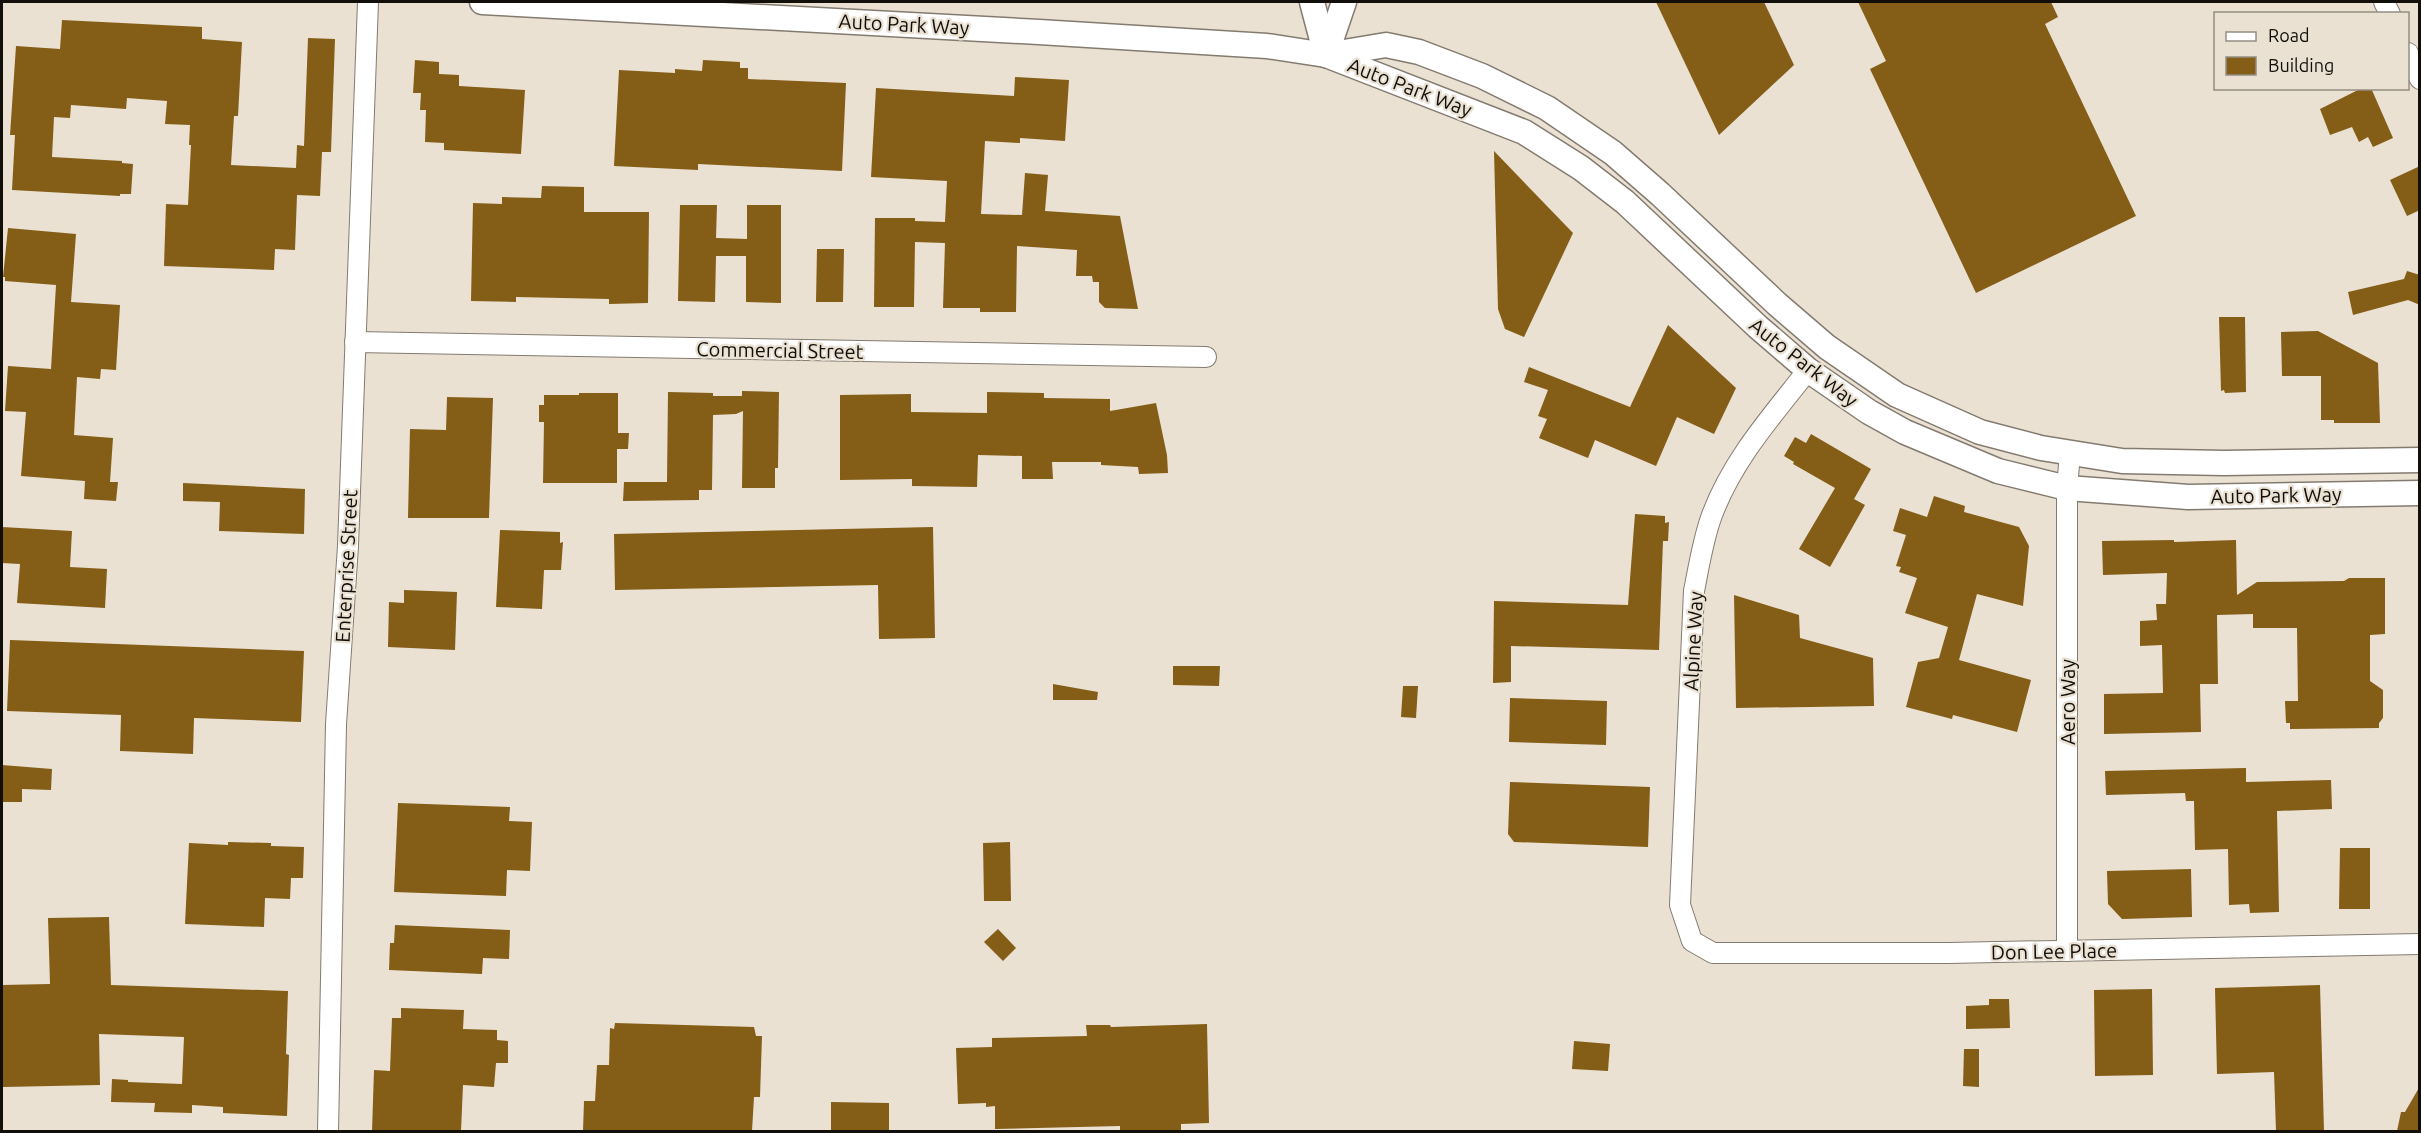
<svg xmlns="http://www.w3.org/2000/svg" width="2421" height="1133" font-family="Ubuntu,sans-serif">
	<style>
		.building { fill: #845d16 }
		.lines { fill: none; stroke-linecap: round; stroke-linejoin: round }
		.minor-casing { stroke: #847b70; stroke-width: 22 }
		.major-casing { stroke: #847b70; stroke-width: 27 }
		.minor { stroke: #fff; stroke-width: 20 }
		.major { stroke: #fff; stroke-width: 24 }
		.labels { text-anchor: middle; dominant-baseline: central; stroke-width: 4.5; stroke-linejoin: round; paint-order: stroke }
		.street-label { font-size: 20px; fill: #120f0b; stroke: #eae1d3 }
	</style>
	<rect width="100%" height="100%" fill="#eae1d3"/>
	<g class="building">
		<path d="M1656,2H1764L1794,65L1719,135Z"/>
		<path d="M1858,2H2051L2058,17L2045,24L2136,216L1976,293L1870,69L1886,61Z"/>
		<path d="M62,20L202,27V39L242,42L238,116H234L231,165L296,168L297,145L304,146L308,38L335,39L331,152H322L320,196L297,195L295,250L275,249L274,270L164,266L166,204L188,205L191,145H189L190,125L165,124L167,101L127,98L126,109L71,105L70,118L54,117L52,157L122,161V163L133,164L131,194H120V196L12,190L15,135H10L16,46L60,49Z"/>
		<path d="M415,60L439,62V74L459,75V86L525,90L521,154L444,150V143L425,142L426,110H420L421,93H413Z"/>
		<path d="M703,60L740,62V68H748V79L846,83L842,171L698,164V170L614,166L619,70L675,73V69L702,71Z"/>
		<path d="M1015,77L1069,80L1065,141L1020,138V143L985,141L981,214L1022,215L1025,173L1048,175L1045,211L1120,216L1138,309L1105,308L1099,302V282H1093L1092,276H1076L1077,250L1017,246L1016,312H980V308H943L945,243L915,242L914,307H874L875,218H915V221L945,222L947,181L871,177L876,88L1014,96Z"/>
		<path d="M2362,88H2371L2393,138L2373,147L2368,137L2359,142L2352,127L2330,135L2320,109Z"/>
		<path d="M1494,151L1573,233L1524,337L1505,329L1498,309Z"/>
		<path d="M2420,166V210L2407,216L2390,180Z"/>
		<path d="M542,186L584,187V212H649L648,303L609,304V299L516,297V302L471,301L473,203L502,204V197L541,198Z"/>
		<path d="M680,205H717L716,238L747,239V205H781V303L746,302V256H716L715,302L678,301Z"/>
		<path d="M8,228L76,234L71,302L120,305L116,370L101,369L100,379L77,377L74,435L113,438L110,482H118L116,501L84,499L85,481L21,476L26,412L5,411L8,366L51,369L56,285L5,281V277H3Z"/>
		<path d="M817,249H844L843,302H816Z"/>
		<path d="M2407,271L2420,275V305L2408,300L2353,315L2348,292L2404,279Z"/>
		<path d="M2219,317H2245L2246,392L2225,393L2224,390L2221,391Z"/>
		<path d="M1668,325L1736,388L1714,434L1677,417L1656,466L1595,440L1588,458L1539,438L1547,419L1538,416L1548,390L1524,382L1529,367L1630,407Z"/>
		<path d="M2318,331L2378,363L2380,423H2334V420H2321V376H2282L2281,332Z"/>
		<path d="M742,391L779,392L778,468H775V488H742L743,411L736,414L713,415L712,490H699V500L623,501L624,482H667L668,392L713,393V396H742Z"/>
		<path d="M987,392L1044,393V398L1110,399V411L1156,403L1167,455L1168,473L1139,474L1138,467L1101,465V462H1052L1053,479H1022V456L978,455L977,487L912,486V479L840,480V395L911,394V412L987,413Z"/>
		<path d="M579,393H618V433H629L628,449H617V483H543L544,422H539V405H544V395H579Z"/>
		<path d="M447,397L493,398L489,518H408L410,429L446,430Z"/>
		<path d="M1811,434L1871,469L1854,499L1865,505L1830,567L1799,549L1835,488L1793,464L1794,462L1784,456L1795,437L1806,443Z"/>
		<path d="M183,483L305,489L304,534L219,531L220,502L183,501Z"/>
		<path d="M1934,496L1965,506L1964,512L2019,527L2029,546L2023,606L1977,594L1959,660L2031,680L2017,732L1953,715L1952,719L1906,707L1918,662L1939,658L1948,627L1905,613L1917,578L1899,572L1901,567L1896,566L1906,535L1893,531L1900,508L1927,517Z"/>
		<path d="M1635,514L1665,516V523L1669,522L1668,541H1663L1659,650L1511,646V682L1493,683L1494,601L1628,605Z"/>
		<path d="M2,527L72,531L70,567L107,569L105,608L17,603L20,564L2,563Z"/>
		<path d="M933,527L935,638L879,639L878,585L615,590L614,534Z"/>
		<path d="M500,530L560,532V543L563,542L561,570H544L542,609L496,607Z"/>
		<path d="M2174,540V542L2236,540L2237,595L2257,582L2344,581L2349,578H2385V634L2370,635V681L2383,690V718L2379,723V728L2290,729V723H2286L2285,701H2298L2297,628H2253V614L2217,615L2218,684H2200L2201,732L2104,734V694L2163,693L2162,645L2140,646V621L2157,620L2156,604H2166L2167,573L2103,575L2102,541Z"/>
		<path d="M404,590L457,592L455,650L388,647L389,602L404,603Z"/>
		<path d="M1734,595L1799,615L1800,638L1873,658L1874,706L1736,708Z"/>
		<path d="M10,640L304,651L301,722L194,718L193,754L120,751L121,715L7,711Z"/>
		<path d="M1173,666H1220L1219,686L1173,685Z"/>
		<path d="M1053,684L1098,692L1097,700H1053Z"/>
		<path d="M1403,686H1418L1416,718L1401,717Z"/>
		<path d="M1510,698L1607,701L1606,745L1509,742Z"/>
		<path d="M2,765L52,769L51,790L22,789V802H2Z"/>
		<path d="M2246,768V782L2331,780L2332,809L2277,811L2279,912L2250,913L2249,904L2229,905L2228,849L2195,850L2194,801H2186L2185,793L2106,795L2105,771Z"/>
		<path d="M1510,782L1650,787L1648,847L1514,842L1508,834Z"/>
		<path d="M398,803L510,807L509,821L532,822L530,871L507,870L506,896L394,892Z"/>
		<path d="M228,842L271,843V846L304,847L303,878H291L290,899L265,898L264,927L185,924L189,843L228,845Z"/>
		<path d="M1010,842L1011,901H984L983,843Z"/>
		<path d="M2340,848H2370V909H2339Z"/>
		<path d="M2191,869L2192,917L2122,919L2108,904L2107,871Z"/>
		<path d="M109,917L111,985L288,991L286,1054L289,1055L287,1116L223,1113V1107L192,1105V1113L154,1112L155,1103L111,1102L112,1079L128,1080V1082L182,1084L184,1037L99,1034L100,1085L3,1087L2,985L50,984L48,918Z"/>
		<path d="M395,925L510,930L509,959L483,958L482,974L389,970L390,943H394Z"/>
		<path d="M998,929L1016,948L1003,961L984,942Z"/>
		<path d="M2320,985L2324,1131H2276L2274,1072L2217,1074L2215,988Z"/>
		<path d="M2152,989L2153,1075L2095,1076L2094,990Z"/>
		<path d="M1989,999H2009L2010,1028L1966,1029V1006L1989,1005Z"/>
		<path d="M401,1008L464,1010L463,1029L497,1030V1040L508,1041V1063H496L494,1087L463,1085L461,1131H372L374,1070L390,1071L392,1018H401Z"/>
		<path d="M615,1023L754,1027L756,1036H762L760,1097H754L752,1131H583L584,1101H595L597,1065H609L610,1028L614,1029Z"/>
		<path d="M1207,1024L1209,1123L1181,1124V1131H1120V1126L995,1129V1106L986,1107V1103L958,1104L956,1048L992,1047V1038L1087,1036L1086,1025H1110L1111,1027Z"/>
		<path d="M1574,1041L1610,1044L1608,1071L1572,1069Z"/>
		<path d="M1964,1049H1979V1087L1963,1086Z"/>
		<path d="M2420,1086V1131H2397L2401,1112H2405Z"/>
		<path d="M831,1102L889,1103V1131H831Z"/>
	</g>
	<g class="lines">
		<g class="minor-casing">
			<g id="minor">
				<path d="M2384,2L2390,14"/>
				<path d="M2408,53L2420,79"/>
				<path d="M355,342L1206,357"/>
				<path d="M1808,370C1772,416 1733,459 1712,515C1703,539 1699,566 1694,591L1680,905L1692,941L1713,953H1948L2420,944"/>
				<path d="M2067,951V488L2070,453"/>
				<path d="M328,1132L336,724L348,546L368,2"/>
			</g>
		</g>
		<g class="major-casing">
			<g id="major">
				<path d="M482,2L1039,32L1267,46L1326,55L1524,132L1581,168L1625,202L1758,327L1808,370L1869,412L1905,432L1998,471L2067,488L2188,497L2420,493"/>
				<path d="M1312,2L1326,55"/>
				<path d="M1326,55L1386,45L1419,52L1482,76L1547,108L1613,153L1660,194L1777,304L1827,347L1897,395L1980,432L2041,448L2122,461L2224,463L2420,460"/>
				<path d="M1326,55L1344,2"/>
			</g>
		</g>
		<use href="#minor" class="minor"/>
		<use href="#major" class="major"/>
	</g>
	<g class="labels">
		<g class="street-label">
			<text transform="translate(904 24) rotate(3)">Auto Park Way</text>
			<text transform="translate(1410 87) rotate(21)">Auto Park Way</text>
			<text transform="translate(780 350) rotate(1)">Commercial Street</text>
			<text transform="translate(1804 362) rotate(38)">Auto Park Way</text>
			<text transform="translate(2276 495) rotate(-1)">Auto Park Way</text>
			<text transform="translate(346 566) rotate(-87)">Enterprise Street</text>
			<text transform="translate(1693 641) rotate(-87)">Alpine Way</text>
			<text transform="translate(2067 702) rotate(-90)">Aero Way</text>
			<text transform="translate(2054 951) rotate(-1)">Don Lee Place</text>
		</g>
	</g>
	<rect width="2421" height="1133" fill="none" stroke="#120f0b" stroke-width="6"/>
	<rect x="2214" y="12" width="195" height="78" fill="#eae1d3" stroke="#948d83" stroke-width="1.5"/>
	<rect x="2226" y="32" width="30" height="9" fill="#ffffff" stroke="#948d83" stroke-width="1.5"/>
	<text x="2268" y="42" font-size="18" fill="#120f0b">Road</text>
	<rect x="2226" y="57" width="30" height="18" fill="#845d16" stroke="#948d83" stroke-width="1.5"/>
	<text x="2268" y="72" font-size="18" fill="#120f0b">Building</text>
</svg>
